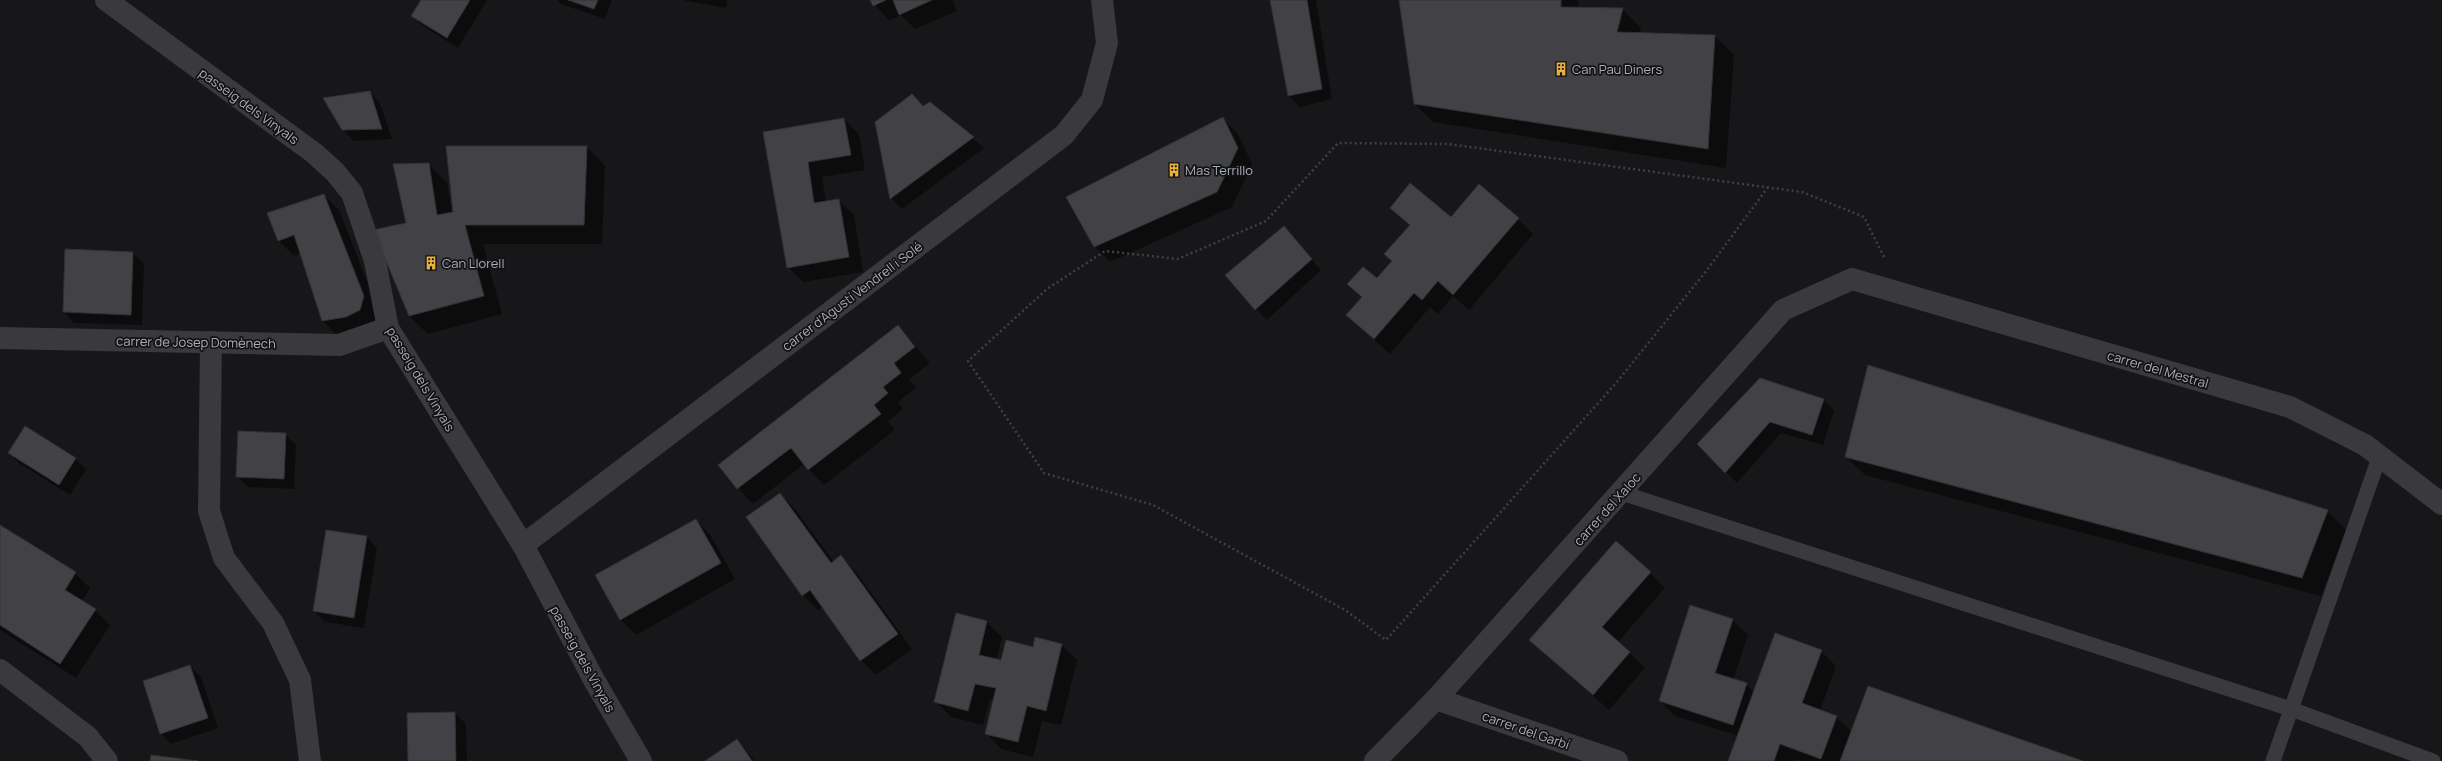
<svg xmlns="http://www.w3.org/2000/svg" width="2442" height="761" font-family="Manrope,sans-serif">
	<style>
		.shadow { fill: #0007 }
		.building { fill: #424246; stroke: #323235 }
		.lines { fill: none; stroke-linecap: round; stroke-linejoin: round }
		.path { stroke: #3f4045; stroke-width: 2.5; stroke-dasharray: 2 3; stroke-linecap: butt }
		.lane { stroke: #39393e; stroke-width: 15 }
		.street { stroke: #39393e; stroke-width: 22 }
		.labels { text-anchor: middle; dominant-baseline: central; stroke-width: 3.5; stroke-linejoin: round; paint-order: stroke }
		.poi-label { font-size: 13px; fill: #aaafb9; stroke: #121214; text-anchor: start }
		.street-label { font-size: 13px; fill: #aaafb9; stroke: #121214 }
	</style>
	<rect width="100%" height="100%" fill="#171719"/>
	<g class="shadow">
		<path d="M422,0H487L458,48L423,26L412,16Z"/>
		<path d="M557,0H612L605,19L561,4Z"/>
		<path d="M682,0H727L726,8Z"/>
		<path d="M871,0H952L957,11L915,29L901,15L889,21Z"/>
		<path d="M1271,0H1316L1332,99L1300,107L1289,96Z"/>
		<path d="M1400,0H1578L1579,8L1622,9L1641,28L1640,34L1715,36L1734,55L1726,168L1433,122L1414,103Z"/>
		<path d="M369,92L380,103L392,139L354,141L343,130Z"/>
		<path d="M930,104L984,148L902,209L891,198L876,123Z"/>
		<path d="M844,119L859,135L865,170L822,177L826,202L839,200L854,215L863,272L803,282L788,267L765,133Z"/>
		<path d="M1223,119L1238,134L1252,164L1232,207L1110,262L1094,246Z"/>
		<path d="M587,147L605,166L602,244H483L502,314L428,334L409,316L407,223L428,164L447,183L452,213Z"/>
		<path d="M323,195L339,210L379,312L375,325L338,336L323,321L301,253L294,256L279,241Z"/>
		<path d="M1391,207L1451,219H1518L1533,234L1469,310L1453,296L1438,314L1430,307L1390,354L1347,315L1362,298L1348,284L1377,280L1393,262L1410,226Z"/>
		<path d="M1283,227L1321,270L1267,320L1256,309Z"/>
		<path d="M66,250L133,253L144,264L142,325L74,323L64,312Z"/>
		<path d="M898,327L930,363L909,379L916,388L898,402L903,409L888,421L895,430L824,485L804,464L753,504L738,488Z"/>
		<path d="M1824,400L1834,411L1823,445L1781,433L1737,483L1698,444Z"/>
		<path d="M285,434L296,445L294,489L248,487L237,476Z"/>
		<path d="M9,453L75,459L86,469L70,495L20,464Z"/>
		<path d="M1846,457L2327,511L2346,530L2321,596L1865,475Z"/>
		<path d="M780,494L795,509L834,562L841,556L856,572L912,649L876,675L861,660L823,607L818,610L803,595Z"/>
		<path d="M696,520L711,536L735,579L636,635L621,620Z"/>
		<path d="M0,526L75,573L90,588L82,602L95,610L110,625L76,678L0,630Z"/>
		<path d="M367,537L377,548L364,628L325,622L314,611Z"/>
		<path d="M1650,573L1665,588L1618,642L1645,668L1609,710L1531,640Z"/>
		<path d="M1732,620L1748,635L1733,680L1746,684L1755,693L1821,651L1836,666L1820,711L1836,717L1852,732L2080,761H1801L1795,759V761H1730L1739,736L1675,716L1660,701Z"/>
		<path d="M986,622L1002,637L996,660L1002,662L1033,648L1061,645L1077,660L1061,725L1042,721L1033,757L1001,749L986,733L994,699H990L983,725L951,717L936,702Z"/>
		<path d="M190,666L201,677L218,728L171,744L161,733Z"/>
		<path d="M455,713L466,724L467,761H409L408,714Z"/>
		<path d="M737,740L755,761H707Z"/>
	</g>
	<g class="building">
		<path d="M421,0H470L447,38L411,16Z"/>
		<path d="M568,0H598L594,9Z"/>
		<path d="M870,0H886L873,6Z"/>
		<path d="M893,0H932L899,15Z"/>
		<path d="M1270,0H1307L1322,89L1288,96Z"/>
		<path d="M1399,0H1561V7L1623,8L1617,32L1715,35L1708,149L1414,104Z"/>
		<path d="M370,91L382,129L342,130L323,98Z"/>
		<path d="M912,94L923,106L930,102L974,137L890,199L875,122Z"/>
		<path d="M1223,117L1238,148L1217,192L1094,247L1066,197Z"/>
		<path d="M844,118L851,155L808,162L814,203L839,199L849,257L787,268L763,132Z"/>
		<path d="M446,146H587L584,225H465L484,296L409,316L373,230L406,223L393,164L429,163L437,215L453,212Z"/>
		<path d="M1410,183L1451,217L1479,184L1519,218L1453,295L1438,281L1422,300L1414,293L1374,339L1346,315L1362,297L1347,284L1363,267L1377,278L1392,261L1384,254L1410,225L1390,208Z"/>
		<path d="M324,194L364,296L360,310L346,317L322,321L294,235L278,241L267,213Z"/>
		<path d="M1284,226L1312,259L1255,310L1225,275Z"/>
		<path d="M65,249L133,252L131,315L63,312Z"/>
		<path d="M898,325L915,347L894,363L901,373L883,387L888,393L874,405L881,414L808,470L791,448L737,489L718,465Z"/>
		<path d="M1868,365L2328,510L2302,578L1845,457Z"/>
		<path d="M1760,378L1824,399L1812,435L1770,422L1725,473L1697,444Z"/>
		<path d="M25,426L76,458L59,485L8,453Z"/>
		<path d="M238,431L286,433L284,479L236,477Z"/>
		<path d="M780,493L831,563L841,555L898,634L860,661L810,590L802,596L746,517Z"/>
		<path d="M696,519L721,563L620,620L595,575Z"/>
		<path d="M0,525L76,572L65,590L96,609L60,664L0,625Z"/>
		<path d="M326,530L367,536L354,618L313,611Z"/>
		<path d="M1616,541L1651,572L1602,627L1630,652L1593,695L1529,640Z"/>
		<path d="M1690,605L1733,619L1715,673L1747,683L1733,725L1659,701Z"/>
		<path d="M956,613L987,621L979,655L1001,660L1006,640L1033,647L1035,637L1062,644L1046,711L1027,706L1018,742L985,734L996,688L975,684L968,711L934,702Z"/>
		<path d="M1775,633L1822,650L1802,703L1837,716L1821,759L1780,744L1774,761H1728Z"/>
		<path d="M190,665L208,718L160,734L143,681Z"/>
		<path d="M1868,686L2083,761H1840Z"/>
		<path d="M455,712L456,761H408L407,713Z"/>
		<path d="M737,739L752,761H705Z"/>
		<path d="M151,755L198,761H150Z"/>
	</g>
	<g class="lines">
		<path class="path" d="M1768,187L1707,270L1617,382L1386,640L1345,610L1153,505L1044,473L968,361L1047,289L1105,251L1178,259L1266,221L1338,143L1448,144L1802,192L1864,217L1884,257"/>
		<g class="lane">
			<path d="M1622,493L2291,709L2433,761"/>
			<path d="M2273,761L2380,455"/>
		</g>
		<g class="street">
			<path d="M106,0L314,153L335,172L352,193L375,261L388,328L523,545L594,680L641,761"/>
			<path d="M0,338L339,345L388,328"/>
			<path d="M211,342L209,511L224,558L273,623L300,680L310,761"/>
			<path d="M523,545L1064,135L1092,100L1107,43L1102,0"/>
			<path d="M0,670L88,737L107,761"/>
			<path d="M1436,699L1617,761"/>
			<path d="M1375,761L1436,699L1783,310L1852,279L2290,407L2365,445L2442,504"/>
		</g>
	</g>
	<defs>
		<g id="building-bare" transform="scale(1.08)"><path d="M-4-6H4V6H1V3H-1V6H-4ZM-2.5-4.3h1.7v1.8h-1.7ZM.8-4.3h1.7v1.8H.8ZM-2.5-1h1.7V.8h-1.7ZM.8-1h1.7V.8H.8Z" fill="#ecb13d" stroke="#121214" stroke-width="2.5" paint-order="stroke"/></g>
	</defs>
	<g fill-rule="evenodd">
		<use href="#building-bare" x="1561" y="69"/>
		<use href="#building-bare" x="1174" y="170"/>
		<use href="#building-bare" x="431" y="263"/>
	</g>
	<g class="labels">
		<g class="poi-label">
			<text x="1572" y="69">Can Pau Diners</text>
			<text x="1185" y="170">Mas Terrillo</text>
			<text x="442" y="263">Can Llorell</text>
		</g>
		<g class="street-label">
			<text transform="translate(249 106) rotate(36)">passeig dels Vinyals</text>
			<text transform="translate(852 296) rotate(-37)">carrer d'Agustí Vendrell i Solé</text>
			<text transform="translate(196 342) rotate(1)">carrer de Josep Domènech</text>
			<text transform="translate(2158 369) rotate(16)">carrer del Mestral</text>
			<text transform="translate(421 379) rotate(59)">passeig dels Vinyals</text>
			<text transform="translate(1607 509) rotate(-48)">carrer del Xaloc</text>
			<text transform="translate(583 659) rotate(61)">passeig dels Vinyals</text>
			<text transform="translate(1526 730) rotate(19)">carrer del Garbí</text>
		</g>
	</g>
</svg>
